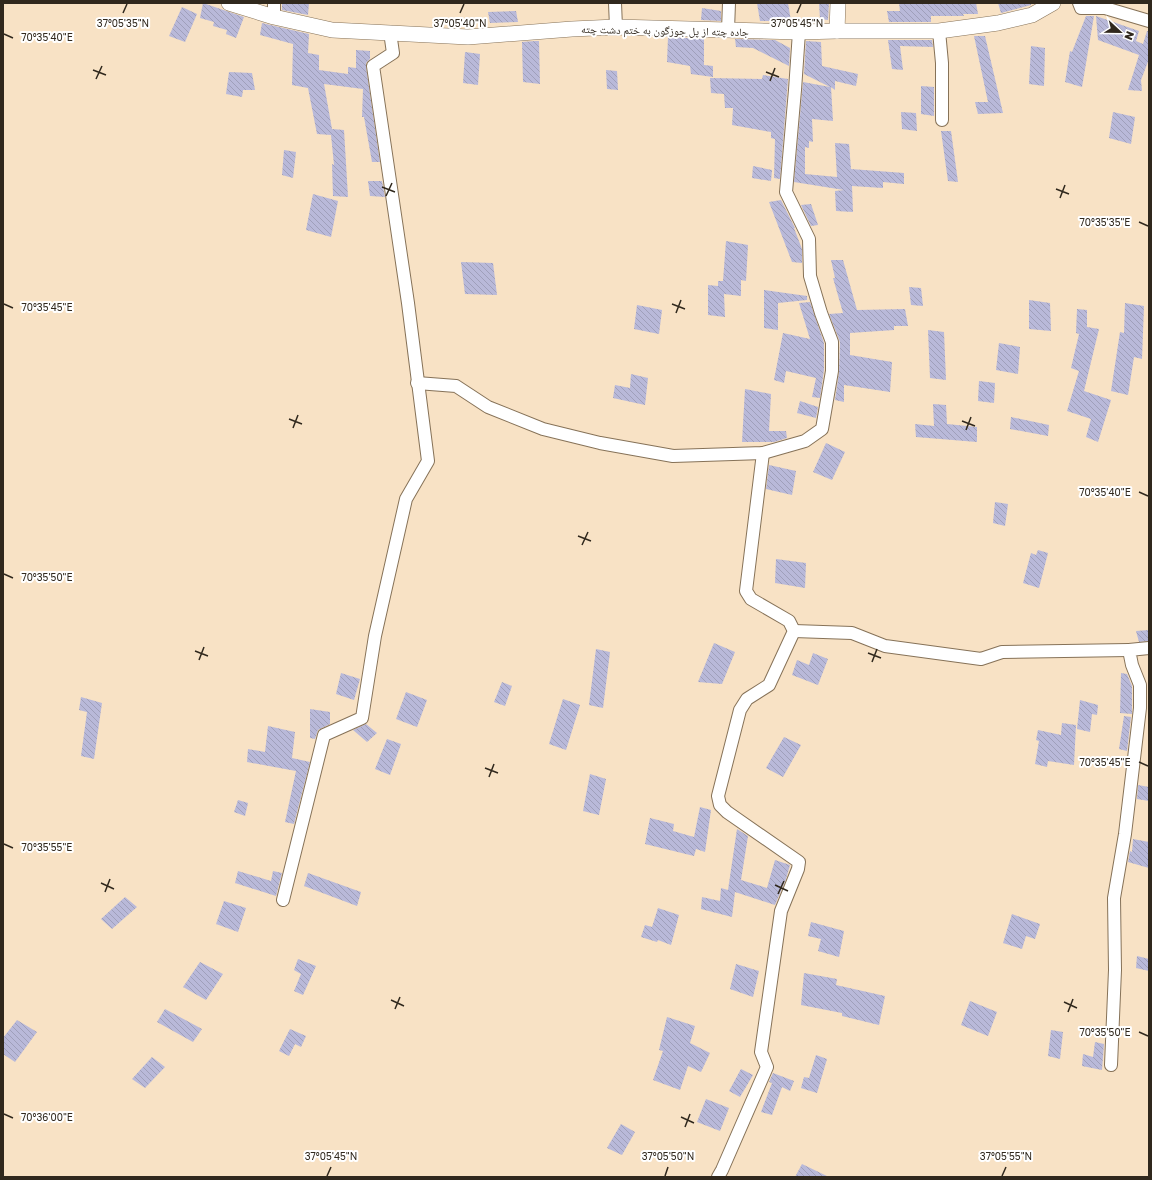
<svg xmlns="http://www.w3.org/2000/svg" width="1152" height="1180" font-family="'Golos Text','Noto Naskh Arabic',sans-serif">
	<style>
		.building { fill: url(#building-back-hatch) }
		.lines { fill: none; stroke-linecap: round; stroke-linejoin: round }
		.minor-casing { stroke: #867258; stroke-width: 14 }
		.tertiary-casing { stroke: #867258; stroke-width: 16 }
		.minor { stroke: #fff; stroke-width: 12 }
		.tertiary { stroke: #fff; stroke-width: 15 }
		.ticks { fill: none; stroke: #30281d; stroke-width: 1.5 }
		.labels { text-anchor: middle; dominant-baseline: central; stroke-width: 4; stroke-linejoin: round; paint-order: stroke }
		.street-label { font-size: 11px; fill: #30281d; stroke: #fff }
		.ticks-label { font-size: 10px; text-anchor: middle; fill: #30281d; stroke: #fff; stroke-width: 4; stroke-linejoin: round; paint-order: stroke }
	</style>
	<defs>
		<pattern id="building-back-hatch" width="6" height="6" patternUnits="userSpaceOnUse"><rect width="6" height="6" fill="#b9b9d9"/><path d="M-1 5l2 2M0 0l6 6M5-1l2 2" fill="none" stroke="#9f9fba"/></pattern>
	</defs>
	<rect width="100%" height="100%" fill="#f8e2c5"/>
	<g class="building">
		<path d="M203,3L244,17L236,38L226,34L227,30L213,26L214,22L200,18Z"/>
		<path d="M282,3H309L308,15L282,10Z"/>
		<path d="M757,3H788L791,21H760Z"/>
		<path d="M819,3H829L828,20L820,19Z"/>
		<path d="M899,3H976L978,14H963L964,16H931V22H889L887,11H900Z"/>
		<path d="M998,3H1031V5L1001,13Z"/>
		<path d="M182,7L197,14L185,42L169,36Z"/>
		<path d="M702,8L721,11V21L701,20Z"/>
		<path d="M516,11L518,22L490,23L488,12Z"/>
		<path d="M1086,16H1094L1082,87L1065,82L1070,51L1072,52Z"/>
		<path d="M1096,16L1139,31L1136,41L1143,44L1147,31H1149V59L1141,80L1142,91L1128,90L1139,55L1098,40Z"/>
		<path d="M262,23L309,34L308,53L319,55V70L348,74V67L356,68V50L370,51V59L366,63V67L380,162H372L364,117H362L363,89L324,84L332,129L344,130L348,197L333,196L332,164L334,165L331,135L317,134L308,88L292,85L293,44L260,35Z"/>
		<path d="M974,36H985L1003,113L978,114L975,102H988Z"/>
		<path d="M668,37L704,39V65L713,66V77L691,74L690,66L667,62Z"/>
		<path d="M735,39L775,40L790,48L789,66L753,48L736,47Z"/>
		<path d="M888,40H932L933,47L900,46L903,70L892,69Z"/>
		<path d="M535,41H539L540,84L523,82L522,42Z"/>
		<path d="M806,41L821,42L822,66L858,74L856,86L835,81V90L831,87L833,121L812,119L813,142L809,141V148L805,147V174L837,177L835,143L849,144L851,169L904,173V184L883,182V188L852,186L853,212L836,211L835,191L844,190L794,182L803,82L830,87L804,74Z"/>
		<path d="M1031,46L1045,48L1044,86L1029,84Z"/>
		<path d="M465,52L480,54L478,85L463,83Z"/>
		<path d="M606,70L617,71L618,90L607,89Z"/>
		<path d="M229,72L252,73L255,90H243L242,97L226,94Z"/>
		<path d="M763,75L788,79L780,179L774,178L775,139L771,138V132L732,125L733,108H725L724,94L711,93L710,78L762,79Z"/>
		<path d="M921,86L934,87V116L921,114Z"/>
		<path d="M901,112L916,113L917,131L902,129Z"/>
		<path d="M1113,112L1135,117L1131,144L1109,138Z"/>
		<path d="M941,131H951L958,182L948,181Z"/>
		<path d="M284,150L296,152L293,178L282,175Z"/>
		<path d="M753,166L772,170L771,181L752,178Z"/>
		<path d="M368,181H382L385,197L370,196Z"/>
		<path d="M313,194L338,201L331,237L306,230Z"/>
		<path d="M781,200L795,228H794L802,249V263L792,262L769,202Z"/>
		<path d="M811,204L818,225L811,226L801,205Z"/>
		<path d="M726,241L748,245L746,281L741,280V296L724,294L725,317L708,315V285L718,286V281H723Z"/>
		<path d="M831,260H843L857,310L905,309L908,326H894V330L850,333V355L892,362L890,392L844,385V402L835,400L839,372L840,342L829,314L843,313L833,278H835Z"/>
		<path d="M461,262L493,263L497,295L465,294Z"/>
		<path d="M909,287L921,288L923,306L911,305Z"/>
		<path d="M764,290L807,296V300L778,303V330L764,328Z"/>
		<path d="M1029,300L1050,303L1051,331L1029,329Z"/>
		<path d="M810,302L824,343V370L820,398L812,397L816,378L786,371L784,383L774,380L783,333L810,339L799,303Z"/>
		<path d="M1125,303L1144,306L1142,359L1134,357L1128,395L1111,391L1120,332L1124,333Z"/>
		<path d="M637,305L662,310L659,334L634,329Z"/>
		<path d="M1077,309L1087,310V327L1099,329L1084,391L1111,400L1098,442L1086,437L1091,419L1067,411L1079,371L1071,368L1079,334L1076,333Z"/>
		<path d="M928,330L944,332L946,380L930,378Z"/>
		<path d="M999,343L1020,347L1018,374L996,370Z"/>
		<path d="M631,374L648,378L645,405L613,398L615,385L630,388Z"/>
		<path d="M979,381L995,383L994,403L978,401Z"/>
		<path d="M745,389L771,394L769,431H786L787,438L774,442H742Z"/>
		<path d="M800,401L818,407L816,418L797,413Z"/>
		<path d="M933,404L946,405L947,424L977,427V442L916,437L915,424L934,426Z"/>
		<path d="M1011,417L1049,425L1048,436L1010,429Z"/>
		<path d="M826,443L845,452L832,480L813,472Z"/>
		<path d="M769,465L796,471L792,495L766,489Z"/>
		<path d="M995,502L1008,504L1005,526L993,523Z"/>
		<path d="M1038,550L1048,553L1039,588L1023,583L1031,553L1036,555Z"/>
		<path d="M776,559L806,563L805,588L775,583Z"/>
		<path d="M1149,630V641L1139,642L1136,631Z"/>
		<path d="M714,643L735,652L722,684L698,682Z"/>
		<path d="M596,649L610,652L603,708L589,705Z"/>
		<path d="M813,653L828,659L818,685L792,675L797,660L809,665Z"/>
		<path d="M341,673L360,679L354,700L336,694Z"/>
		<path d="M1121,673L1127,674L1132,686V714L1120,713Z"/>
		<path d="M502,682L512,686L505,706L494,702Z"/>
		<path d="M406,692L427,700L417,727L396,719Z"/>
		<path d="M81,697L102,703L94,759L81,756L87,712L79,710Z"/>
		<path d="M563,699L580,705L566,750L549,744Z"/>
		<path d="M1080,700L1098,705L1097,715L1092,714L1090,732L1077,729Z"/>
		<path d="M310,709L330,712V724L318,730L315,739L310,738Z"/>
		<path d="M1124,716L1131,717L1127,751L1119,749Z"/>
		<path d="M1062,723L1076,725L1074,765L1048,761L1047,767L1035,764L1039,741L1036,740L1038,730L1061,735Z"/>
		<path d="M366,724L377,733L367,742L353,730Z"/>
		<path d="M268,726L295,732L292,758L310,762L294,824L285,822L296,771L247,762L248,749L265,752Z"/>
		<path d="M784,737L801,745L783,777L766,768Z"/>
		<path d="M387,739L401,744L390,775L375,769Z"/>
		<path d="M590,774L606,779L599,815L583,811Z"/>
		<path d="M1138,785L1149,787V801L1137,799Z"/>
		<path d="M238,800L248,803L245,816L234,812Z"/>
		<path d="M700,807L711,810L705,852L696,849L694,856L645,844L650,818L674,824L673,831L694,837Z"/>
		<path d="M737,829L748,836L741,880L767,888L775,860L790,865L786,879L775,905L735,892L732,917L701,909L702,897L720,901L721,888L728,890Z"/>
		<path d="M1133,839L1149,842V868L1128,862L1130,851L1132,852Z"/>
		<path d="M238,871L271,881L273,871L282,873L276,896L235,883Z"/>
		<path d="M308,873L361,892L357,906L304,886Z"/>
		<path d="M125,897L137,907L112,929L101,919Z"/>
		<path d="M224,901L246,908L238,932L216,924Z"/>
		<path d="M658,908L679,915L671,945L658,940L657,942L641,937L645,925L652,927Z"/>
		<path d="M1012,914L1040,924L1035,939L1026,936L1022,949L1003,943Z"/>
		<path d="M811,922L844,931L839,957L818,951L821,939L808,936Z"/>
		<path d="M1137,956L1149,959V971L1136,968Z"/>
		<path d="M298,959L316,966L303,995L294,991L301,974L294,970Z"/>
		<path d="M200,962L223,974L206,1000L183,987Z"/>
		<path d="M736,964L759,971L753,997L730,989Z"/>
		<path d="M804,973L837,979L836,985L885,996L879,1025L842,1016V1013L801,1005Z"/>
		<path d="M970,1001L997,1012L988,1036L961,1025Z"/>
		<path d="M165,1009L202,1029L193,1042L157,1022Z"/>
		<path d="M667,1017L695,1026L690,1043L710,1053L701,1072L688,1066L680,1090L653,1080L663,1051L659,1050Z"/>
		<path d="M17,1020L37,1032L15,1062L3,1054V1038Z"/>
		<path d="M290,1029L306,1036L301,1047L295,1044L289,1056L279,1051Z"/>
		<path d="M1051,1030L1063,1032L1060,1059L1048,1056Z"/>
		<path d="M1095,1042L1104,1044L1102,1070L1082,1066L1083,1054L1093,1057Z"/>
		<path d="M816,1055L827,1059L817,1093L801,1088L804,1077L809,1078Z"/>
		<path d="M152,1057L165,1067L145,1088L132,1079Z"/>
		<path d="M741,1069L753,1075L740,1097L729,1091Z"/>
		<path d="M773,1073L794,1081L790,1091L782,1087L772,1115L761,1112L772,1083L769,1082Z"/>
		<path d="M706,1099L729,1108L720,1131L697,1122Z"/>
		<path d="M621,1124L635,1132L622,1155L607,1148Z"/>
		<path d="M802,1164L829,1177H795Z"/>
	</g>
	<g class="lines">
		<g class="minor-casing">
			<g id="minor">
				<path d="M615,3L616,27"/>
				<path d="M1079,3L1081,8H1105L1149,21"/>
				<path d="M274,17V3"/>
				<path d="M728,30L729,3"/>
				<path d="M939,31L942,63V120"/>
				<path d="M417,383L456,386L488,407L543,429L600,443L673,456L763,453L805,441L822,429L832,371V342L821,313L810,276L809,239L786,192L795,90L799,32"/>
				<path d="M794,631L852,633L885,646L981,659L1002,652L1129,650"/>
				<path d="M283,900L324,735L362,718L375,636L406,499L428,461L408,303L373,66L393,53L390,32"/>
				<path d="M1111,1065L1115,970L1114,898L1125,834L1140,708V685L1132,665L1129,650L1149,648"/>
				<path d="M718,1177L722,1170L767,1067L761,1052L781,911L798,869L799,862L727,812L720,805L718,796L740,710L747,699L769,685L794,631L789,621L751,599L746,591L763,453"/>
			</g>
		</g>
		<g class="tertiary-casing">
			<g id="tertiary">
				<path d="M229,3L274,17L332,30L468,37L572,29L616,27L799,32L837,31H939L998,23L1032,15L1053,3"/>
				<path d="M837,31L838,3"/>
			</g>
		</g>
		<use href="#minor" class="minor"/>
		<use href="#tertiary" class="tertiary"/>
	</g>
	<path class="ticks" d="M123,13L127,4M460,13L464,4M797,13L801,4M4,34L13,38M93,70L106,75M766,72L779,77M96,79L102,66M770,81L775,68M382,187L395,192M1056,189L1069,194M386,196L392,183M1060,198L1065,185M1139,222L1148,226M4,304L13,308M672,304L685,309M676,313L681,300M289,419L302,424M962,421L975,426M293,428L298,415M966,430L971,417M1139,492L1148,496M578,536L591,541M582,545L588,532M4,574L13,578M195,651L208,656M868,653L881,658M199,660L204,647M872,662L877,649M1139,762L1148,766M485,768L498,773M489,777L494,764M4,844L13,848M101,883L114,889M775,885L788,891M105,892L110,879M778,894L784,881M391,1000L404,1006M1064,1002L1077,1008M395,1009L400,997M1068,1012L1073,999M1139,1032L1148,1036M4,1114L13,1118M681,1117L694,1123M685,1127L690,1114M327,1176L331,1167M665,1176L668,1167M1002,1176L1006,1167"/>
	<g class="labels">
		<g class="street-label">
			<text transform="translate(665 30) rotate(1)">جاده چته از پل جوزگون به ختم دشت چته</text>
		</g>
	</g>
	<g class="ticks-label">
		<text x="123" y="27">37°05'35"N</text>
		<text x="460" y="27">37°05'40"N</text>
		<text x="797" y="27">37°05'45"N</text>
		<text x="47" y="41">70°35'40"E</text>
		<text x="1105" y="226">70°35'35"E</text>
		<text x="47" y="311">70°35'45"E</text>
		<text x="1105" y="496">70°35'40"E</text>
		<text x="47" y="581">70°35'50"E</text>
		<text x="1105" y="766">70°35'45"E</text>
		<text x="47" y="851">70°35'55"E</text>
		<text x="1105" y="1036">70°35'50"E</text>
		<text x="47" y="1121">70°36'00"E</text>
		<text x="331" y="1160">37°05'45"N</text>
		<text x="668" y="1160">37°05'50"N</text>
		<text x="1006" y="1160">37°05'55"N</text>
	</g>
	<rect width="1152" height="1180" fill="none" stroke="#30281d" stroke-width="8"/>
	<g transform="translate(1120 32) rotate(112)" stroke="#ffffff" stroke-width="3" paint-order="stroke">
	<path d="M0-3L7 15L0 10L-7 15Z" fill="#30281d"/>
	<text y="-6" font-size="11" font-weight="bold" text-anchor="middle" fill="#30281d">N</text>
	</g>
</svg>
